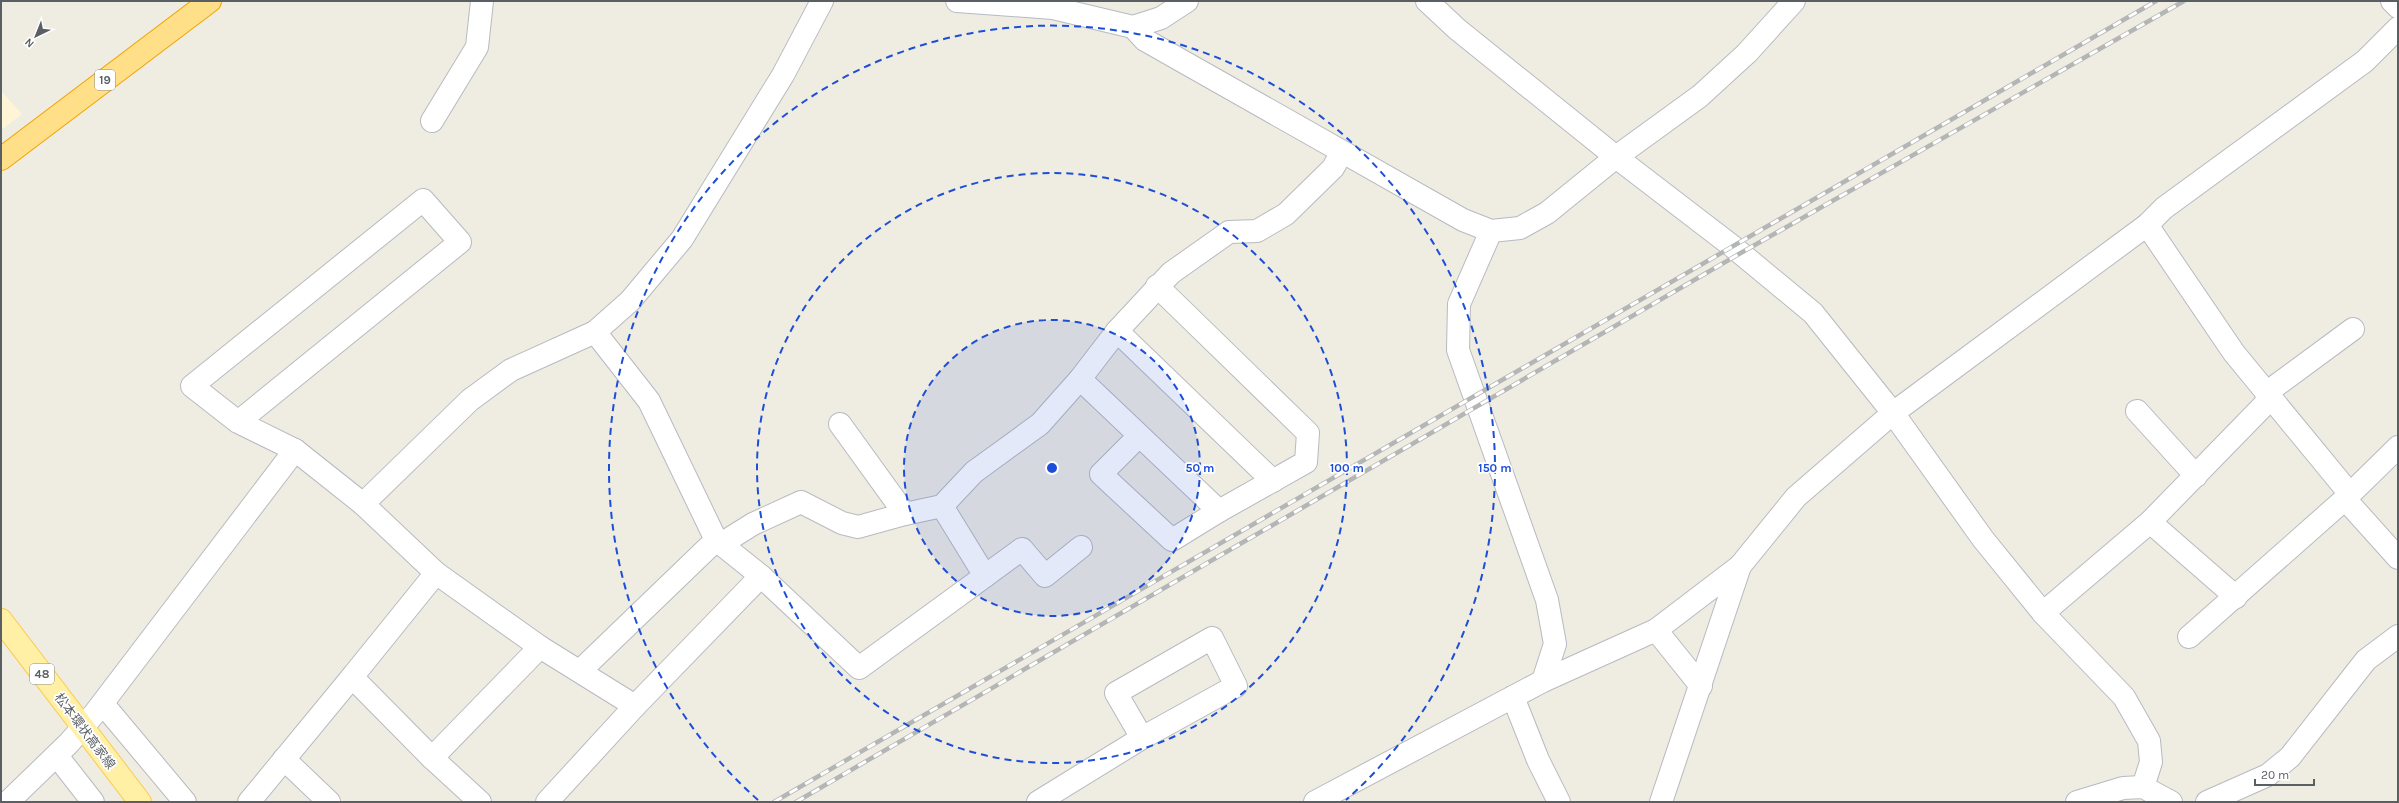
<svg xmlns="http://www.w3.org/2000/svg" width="2399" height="803" font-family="Karla,'Noto Sans JP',sans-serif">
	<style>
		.commercial { fill: #fff5d6 }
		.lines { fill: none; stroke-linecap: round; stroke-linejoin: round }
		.minor-casing { stroke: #b7bac0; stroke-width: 24 }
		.major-casing { stroke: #fcca4d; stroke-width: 24 }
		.highway-casing { stroke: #f0a400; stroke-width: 24 }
		.minor { stroke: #fff; stroke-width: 22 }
		.major { stroke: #fff0a6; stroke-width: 22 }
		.highway { stroke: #ffe088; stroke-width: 22 }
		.rail-casing { stroke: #b4b5b5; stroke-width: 4.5 }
		.rail { stroke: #fff; stroke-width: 3; stroke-dasharray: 9; stroke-linecap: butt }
		.ring { fill: none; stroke: #1d4ed8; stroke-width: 2; stroke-dasharray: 7 5 }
		.labels { text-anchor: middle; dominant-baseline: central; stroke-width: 3.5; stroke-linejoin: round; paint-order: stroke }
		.shield { fill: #fff; stroke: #8c8f92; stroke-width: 1 }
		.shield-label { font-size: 12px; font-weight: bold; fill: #5a5f64 }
		.street-label { font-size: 13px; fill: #5a5f64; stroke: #fff }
		.centre { fill: #1d4ed8; stroke: #fff; stroke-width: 2 }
		.ring-label { font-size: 12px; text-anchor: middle; font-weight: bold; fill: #1d4ed8; stroke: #fff; stroke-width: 3.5; stroke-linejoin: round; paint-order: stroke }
	</style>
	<rect width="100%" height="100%" fill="#efece2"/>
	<path class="commercial" d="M1,91L22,114L1,130Z"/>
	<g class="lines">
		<g class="minor-casing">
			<g id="minor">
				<path d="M957,1L1053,8L1133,27L1161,18L1187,1"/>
				<path d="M1427,1L1457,29L1616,157L1732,246L1813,313L1893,413L1983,539L2043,613L2124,697L2149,741L2151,762L2143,787"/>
				<path d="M2392,1L2398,7"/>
				<path d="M1133,27L1145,40L1463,220L1491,231L1520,228L1547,213L1616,157L1700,96L1747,53L1794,1"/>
				<path d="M432,121L477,47L482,1"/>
				<path d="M2147,225L2234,353L2350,494"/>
				<path d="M1491,231L1459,304L1458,350L1547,600L1555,644L1543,681"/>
				<path d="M1117,331L1273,481"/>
				<path d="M1080,379L1219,511L1306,462L1308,433L1157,286"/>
				<path d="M2266,393L2353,329"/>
				<path d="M2137,411L2196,476"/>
				<path d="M238,422L460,242L423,200L192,386L238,422L295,450"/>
				<path d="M840,424L905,514"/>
				<path d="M1139,436L1101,474L1172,540L1219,511"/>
				<path d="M2345,499L2398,558"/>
				<path d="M363,504L470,400L511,370L595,332L630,301L682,239L783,75L822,1"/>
				<path d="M2150,522L2236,597"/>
				<path d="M721,544L753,524L801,502L842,523L858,527L905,514L942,506L974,472L1040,424L1080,379L1117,331L1171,273L1229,232L1257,231L1286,214L1333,168L1342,152"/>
				<path d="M436,573L352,677L432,758L540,647"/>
				<path d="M761,576L859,668L985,576L942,506"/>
				<path d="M985,576L1022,549L1045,576L1081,547"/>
				<path d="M2043,613L2150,522L2271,398"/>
				<path d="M1656,630L1701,686"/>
				<path d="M2189,637L2345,499L2398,447"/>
				<path d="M580,671L716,540"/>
				<path d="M1513,697L1538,760L1559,802"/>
				<path d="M103,704L185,802"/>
				<path d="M57,756L93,802"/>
				<path d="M432,758L480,802"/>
				<path d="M284,759L329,802"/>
				<path d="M8,802L69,743L95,713L295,450L363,504L436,573L540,647L635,706"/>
				<path d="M249,802L352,677"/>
				<path d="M547,802L635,706L761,576L716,540L649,401L595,332"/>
				<path d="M1038,802L1142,738L1236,686L1212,638L1116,693L1142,738"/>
				<path d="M1315,802L1543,681L1656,630L1740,566L1796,497L1893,413L2147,225L2164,208L2365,61L2398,28"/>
				<path d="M1661,802L1740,566"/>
				<path d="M2077,802L2123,788L2143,787L2171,802"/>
				<path d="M2207,802L2268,775L2290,757L2366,660L2398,636"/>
			</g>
		</g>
		<g class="major-casing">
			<path id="major" d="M1,620L140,802"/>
		</g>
		<g class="highway-casing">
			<path id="highway" d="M1,159L210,1"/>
		</g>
		<use href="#minor" class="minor"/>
		<use href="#major" class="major"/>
		<use href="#highway" class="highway"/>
		<g class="rail-casing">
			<g id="rail">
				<path d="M774,802L2156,1"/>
				<path d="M796,802L1739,254L2184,1"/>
			</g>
		</g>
		<use href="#rail" class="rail"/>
	</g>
	<circle cx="1052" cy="468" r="148" fill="#1d4ed8" fill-opacity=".12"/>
	<g class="ring">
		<circle cx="1052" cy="468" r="148"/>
		<circle cx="1052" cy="468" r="295"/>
		<path d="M758 800A443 443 0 1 1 1346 800"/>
	</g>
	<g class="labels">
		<g class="shield">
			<rect x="95" y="70" width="20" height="20" rx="3"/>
			<rect x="30" y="664" width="24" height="20" rx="3"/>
		</g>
		<g class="shield-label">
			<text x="105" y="80">19</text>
			<text x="42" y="674">48</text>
		</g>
		<g class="street-label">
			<text transform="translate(85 731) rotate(53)">松本環状高家線</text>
		</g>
	</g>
	<circle cx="1052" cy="468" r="6" class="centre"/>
	<g class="ring-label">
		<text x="1200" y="472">50 m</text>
		<text x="1347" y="472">100 m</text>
		<text x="1495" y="472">150 m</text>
	</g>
	<rect width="2399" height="803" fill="none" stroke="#5a5f64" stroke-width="4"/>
	<g transform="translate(36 36) rotate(223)" stroke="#ffffff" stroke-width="3" paint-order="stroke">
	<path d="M0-3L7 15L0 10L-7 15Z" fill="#5a5f64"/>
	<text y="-6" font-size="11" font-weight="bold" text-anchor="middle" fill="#5a5f64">N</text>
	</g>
	<path d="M2255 779v6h59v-6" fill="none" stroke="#5a5f64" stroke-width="2"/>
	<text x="2261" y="779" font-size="12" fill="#5a5f64" stroke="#ffffff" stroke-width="3" paint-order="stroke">20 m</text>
</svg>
